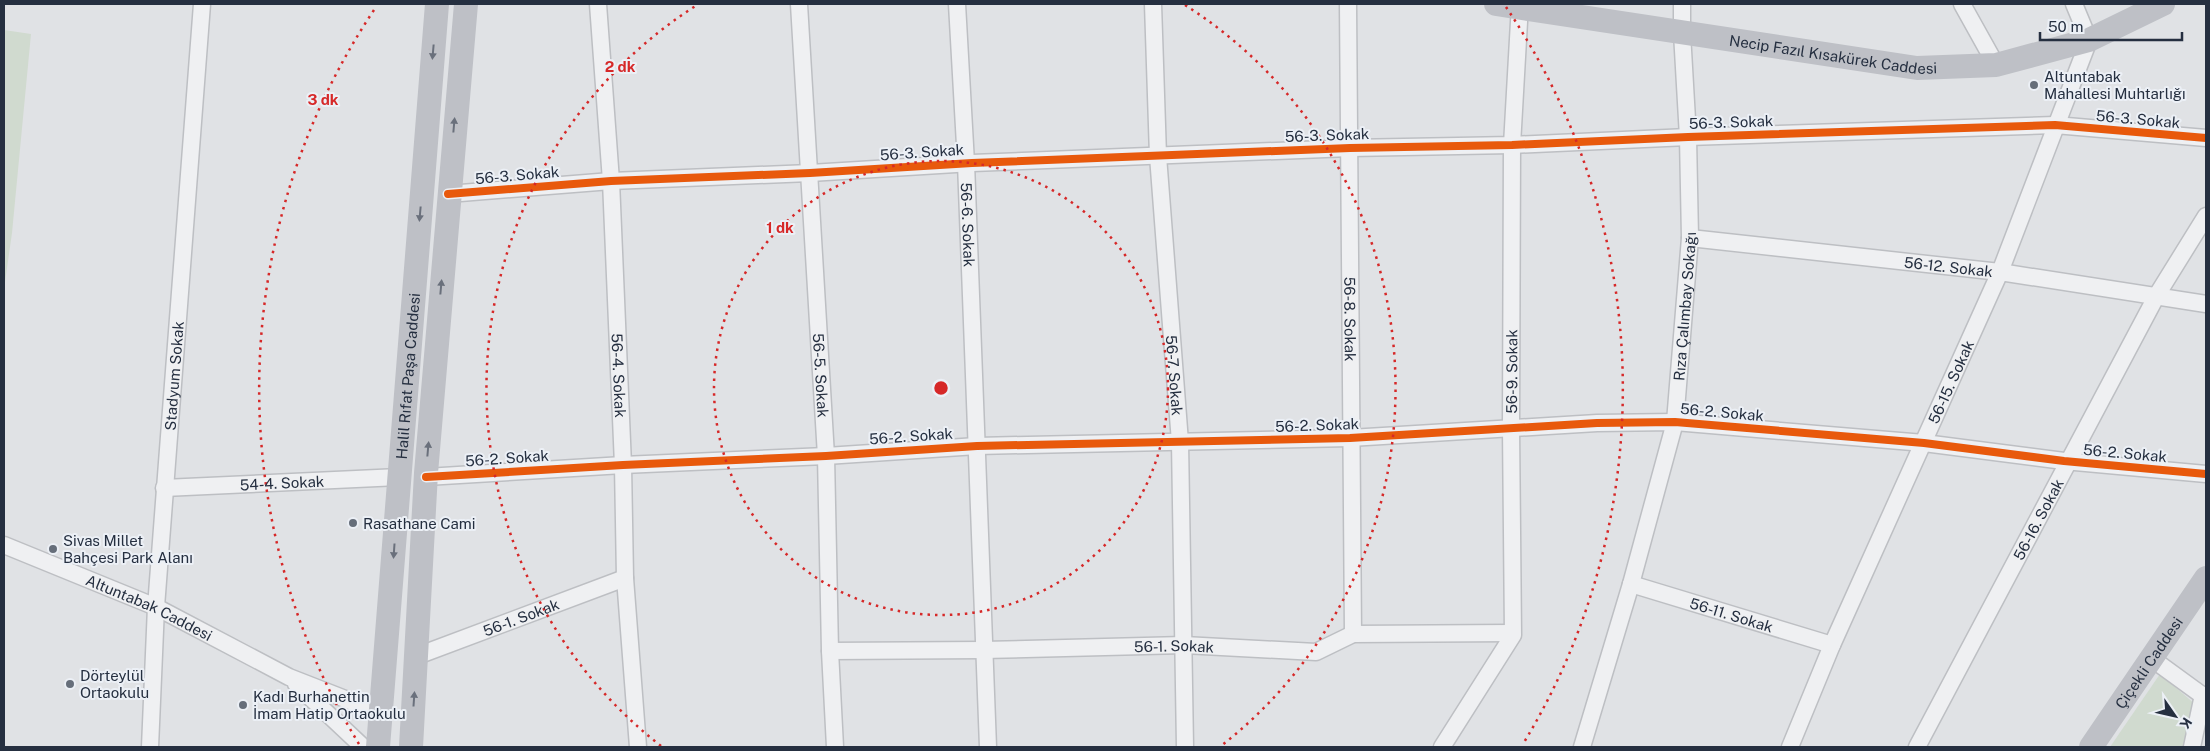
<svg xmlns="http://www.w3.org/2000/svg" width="2210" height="751" font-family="'Public Sans',sans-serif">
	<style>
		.green { fill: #d0dacf }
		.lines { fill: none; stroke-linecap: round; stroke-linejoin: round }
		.street-casing { stroke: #bdbfc3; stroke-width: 19 }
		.street { stroke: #eff0f2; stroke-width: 16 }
		.secondary { stroke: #bec0c6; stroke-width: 24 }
		.cycleway-casing { stroke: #ecf0f6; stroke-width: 11 }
		.cycleway { stroke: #e8590c; stroke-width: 8 }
		.oneway { fill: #6a707c }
		.ring { fill: none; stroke: #d62828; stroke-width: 2.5; stroke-dasharray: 2.5 5 }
		.poi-dot { fill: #666e7a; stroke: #ecf0f6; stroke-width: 2 }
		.labels { text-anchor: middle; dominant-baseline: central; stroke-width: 4; stroke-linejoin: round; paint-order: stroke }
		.street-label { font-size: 15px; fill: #252f40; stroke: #ecf0f6 }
		.poi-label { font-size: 15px; fill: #252f40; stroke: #ecf0f6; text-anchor: start }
		.centre { fill: #d62828; stroke: #ecf0f6; stroke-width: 2.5 }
		.ring-label { font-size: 15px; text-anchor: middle; font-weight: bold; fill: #d62828; stroke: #ecf0f6; stroke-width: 4; stroke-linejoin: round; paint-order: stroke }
	</style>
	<rect width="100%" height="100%" fill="#e0e2e5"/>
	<g class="green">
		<path d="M4,30L31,34L12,233L4,289Z"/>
		<path d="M2160,674L2196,705L2184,747H2110Z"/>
	</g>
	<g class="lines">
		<g class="street-casing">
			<g id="street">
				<path id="s1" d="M598,4L611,181L623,465L625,578L638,747"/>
				<path id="s2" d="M799,4L826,456L830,651L835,747"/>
				<path id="s3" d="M957,4L966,163L988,747"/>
				<path id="s4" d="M1153,4L1158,156L1180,442L1185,747"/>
				<path id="s5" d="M1348,4L1353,634"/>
				<path d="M1962,4L1996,65"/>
				<path d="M448,194L611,181L810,173L972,163L1350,148L1512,145L1688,137L2055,125L2206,138"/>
				<path id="s6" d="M1690,238L2000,272L2206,304"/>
				<path d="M426,477L623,465L826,456L977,446L1350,438L1597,423L1675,422L1924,443L2064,461L2206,474"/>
				<path id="s7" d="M164,488L399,477"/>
				<path id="s8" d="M4,545L156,607L289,677L381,713"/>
				<path id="s9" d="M1631,584L1832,645"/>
				<path id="s10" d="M830,651L983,650L1184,645L1316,652L1353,634L1512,633"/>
				<path id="s11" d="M417,656L625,578"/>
				<path d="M2151,658L2206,698"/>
				<path d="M296,684L363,747"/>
				<path id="s12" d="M150,747L156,607L202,4"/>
				<path id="s13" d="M1442,747L1513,635L1511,428L1512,145L1520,4"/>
				<path id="s14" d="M1582,747L1631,584L1675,422L1690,238L1688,137L1682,33V4"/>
				<path id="s15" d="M1790,747L1832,645L2000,272L2089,40L2074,4"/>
				<path id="s16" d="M1917,747L2157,295L2206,216"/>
				<path d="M2192,747L2203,695"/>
			</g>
		</g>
		<use href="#street" class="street"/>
		<g class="secondary">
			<path id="s17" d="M1496,4L1917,68L1996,65L2089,40L2163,4"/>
			<path id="s18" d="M378,747L437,4"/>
			<path d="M411,747L426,473L466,4"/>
			<path id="s19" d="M2091,747L2206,578"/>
		</g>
		<g class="cycleway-casing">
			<g id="cycleway">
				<path d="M448,194L611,181L810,173L972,163L1350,148L1512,145L1688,137L2055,125L2206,138"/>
				<path d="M426,477L623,465L826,456L977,446L1350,438L1597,423L1675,422L1924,443L2064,461L2206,474"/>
			</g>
		</g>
		<use href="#cycleway" class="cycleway"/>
	</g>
	<defs><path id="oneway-solid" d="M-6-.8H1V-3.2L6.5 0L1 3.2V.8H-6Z" transform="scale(1.25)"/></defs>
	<g class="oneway">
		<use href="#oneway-solid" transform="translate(433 52) rotate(95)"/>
		<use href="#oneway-solid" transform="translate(454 125) rotate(-85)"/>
		<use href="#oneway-solid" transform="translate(420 214) rotate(95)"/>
		<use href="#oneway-solid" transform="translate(441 287) rotate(-85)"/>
		<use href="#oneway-solid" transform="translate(428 449) rotate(-85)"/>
		<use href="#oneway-solid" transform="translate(394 551) rotate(94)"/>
		<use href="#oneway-solid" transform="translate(414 699) rotate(-86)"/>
	</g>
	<g class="ring">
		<circle cx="941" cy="388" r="227"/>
		<path d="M661 746A454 454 0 0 1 697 5M1185 5A454 454 0 0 1 1221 746"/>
		<path d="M359 744A682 682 0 0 1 376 7M1506 7A682 682 0 0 1 1523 744"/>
	</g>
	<g class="poi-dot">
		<circle cx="2034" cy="85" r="5"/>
		<circle cx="353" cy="523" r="5"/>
		<circle cx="53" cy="549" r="5"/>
		<circle cx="70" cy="684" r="5"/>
		<circle cx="243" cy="705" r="5"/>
	</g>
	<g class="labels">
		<g class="street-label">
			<text stroke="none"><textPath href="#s17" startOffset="341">Necip Fazıl Kısakürek Caddesi</textPath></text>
			<text transform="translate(2138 119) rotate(5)">56-3. Sokak</text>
			<text transform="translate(1731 122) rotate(-2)">56-3. Sokak</text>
			<text transform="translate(1327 135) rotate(-2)">56-3. Sokak</text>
			<text transform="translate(922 152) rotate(-4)">56-3. Sokak</text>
			<text transform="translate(517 175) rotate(-5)">56-3. Sokak</text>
			<text stroke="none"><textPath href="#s3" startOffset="221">56-6. Sokak</textPath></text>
			<text stroke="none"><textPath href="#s6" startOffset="260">56-12. Sokak</textPath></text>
			<text stroke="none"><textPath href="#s14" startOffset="454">Rıza Çalımbay Sokağı</textPath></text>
			<text stroke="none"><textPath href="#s5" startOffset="315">56-8. Sokak</textPath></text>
			<text stroke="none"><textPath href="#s13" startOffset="396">56-9. Sokak</textPath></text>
			<text stroke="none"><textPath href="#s12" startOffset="372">Stadyum Sokak</textPath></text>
			<text stroke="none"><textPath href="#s18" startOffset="372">Halil Rıfat Paşa Caddesi</textPath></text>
			<text stroke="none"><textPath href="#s1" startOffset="372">56-4. Sokak</textPath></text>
			<text stroke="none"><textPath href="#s2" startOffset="372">56-5. Sokak</textPath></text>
			<text stroke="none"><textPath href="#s4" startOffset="372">56-7. Sokak</textPath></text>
			<text stroke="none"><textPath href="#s15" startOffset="399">56-15. Sokak</textPath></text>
			<text transform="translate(1722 412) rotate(5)">56-2. Sokak</text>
			<text transform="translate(1317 425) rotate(-2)">56-2. Sokak</text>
			<text transform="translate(911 436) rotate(-4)">56-2. Sokak</text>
			<text transform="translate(2125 453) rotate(5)">56-2. Sokak</text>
			<text transform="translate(507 458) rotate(-4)">56-2. Sokak</text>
			<text stroke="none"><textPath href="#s7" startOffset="118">54-4. Sokak</textPath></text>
			<text stroke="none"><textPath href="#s16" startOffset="258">56-16. Sokak</textPath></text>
			<text stroke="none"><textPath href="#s8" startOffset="158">Altuntabak Caddesi</textPath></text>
			<text stroke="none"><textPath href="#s9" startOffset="105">56-11. Sokak</textPath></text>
			<text stroke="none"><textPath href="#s11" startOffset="111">56-1. Sokak</textPath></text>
			<text stroke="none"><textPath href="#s10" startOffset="344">56-1. Sokak</textPath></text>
			<text stroke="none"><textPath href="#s19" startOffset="102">Çiçekli Caddesi</textPath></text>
		</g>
		<g class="poi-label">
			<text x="2044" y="76">Altuntabak<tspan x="2044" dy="17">Mahallesi Muhtarlığı</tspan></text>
			<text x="363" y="523">Rasathane Cami</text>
			<text x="63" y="540">Sivas Millet<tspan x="63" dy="17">Bahçesi Park Alanı</tspan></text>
			<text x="80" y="675">Dörteylül<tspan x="80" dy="17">Ortaokulu</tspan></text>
			<text x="253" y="696">Kadı Burhanettin<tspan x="253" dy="17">İmam Hatip Ortaokulu</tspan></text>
		</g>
	</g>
	<circle cx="941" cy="388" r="8" class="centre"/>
	<g class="ring-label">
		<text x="620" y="72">2 dk</text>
		<text x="323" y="105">3 dk</text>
		<text x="780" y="233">1 dk</text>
	</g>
	<rect width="2210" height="751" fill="none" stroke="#252f40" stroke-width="10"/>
	<g transform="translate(2175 716) rotate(124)" stroke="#ecf0f6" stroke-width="4" paint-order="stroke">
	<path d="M0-4L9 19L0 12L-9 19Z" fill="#252f40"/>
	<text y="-8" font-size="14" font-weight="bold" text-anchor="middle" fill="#252f40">K</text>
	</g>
	<path d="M2040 32v8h142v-8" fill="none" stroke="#252f40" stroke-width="2.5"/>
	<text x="2048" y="32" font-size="15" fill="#252f40" stroke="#ecf0f6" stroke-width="4" paint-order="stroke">50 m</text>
</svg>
